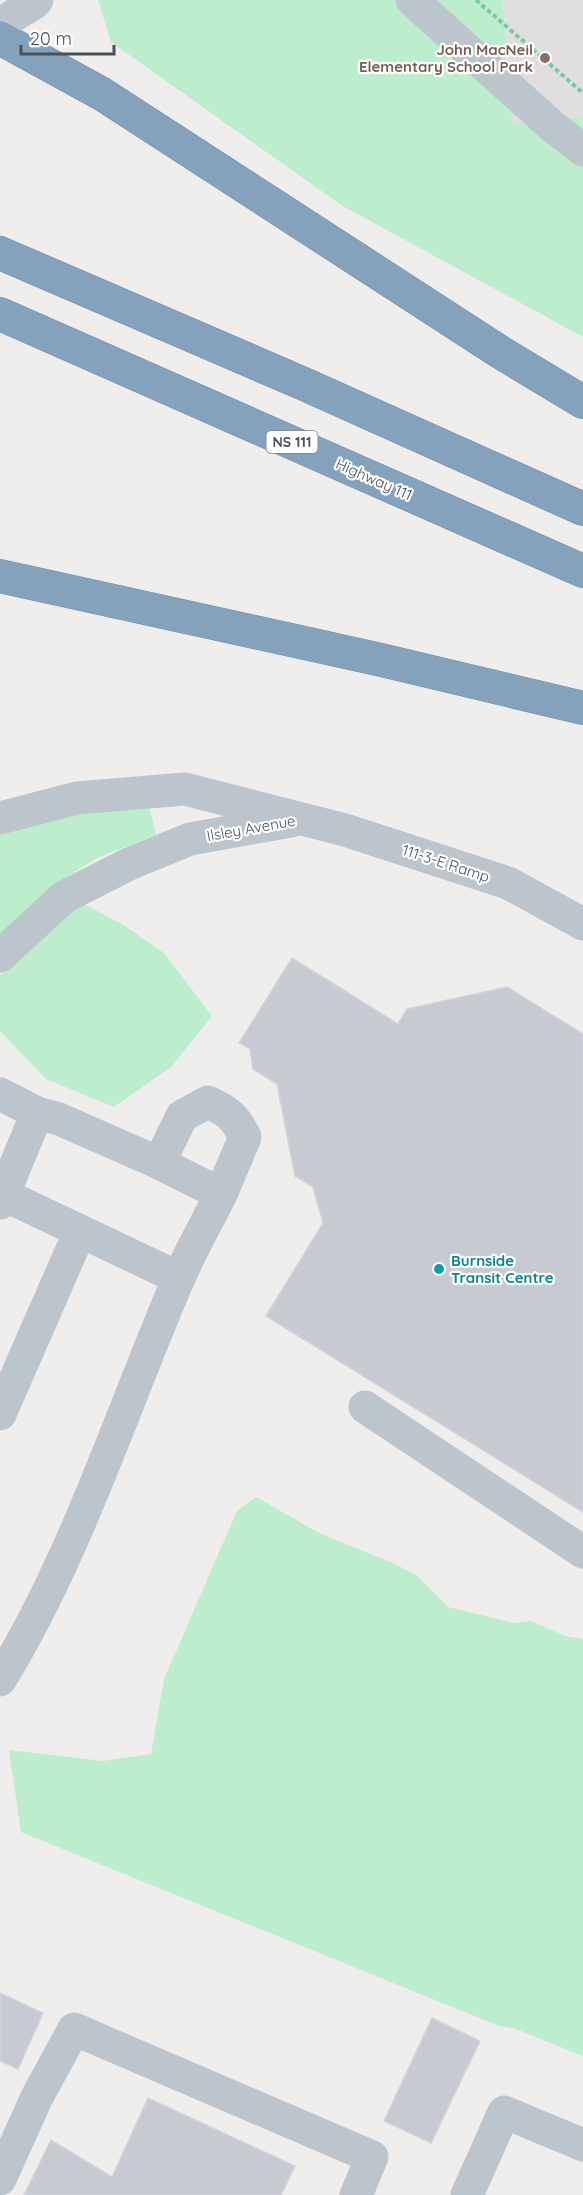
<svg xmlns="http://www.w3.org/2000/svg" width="583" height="2195" font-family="Quicksand,sans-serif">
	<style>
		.education { fill: #e1dedf }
		.green { fill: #bcedcd }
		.building { fill: #c7cad0; stroke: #d1d4d9; stroke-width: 1.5 }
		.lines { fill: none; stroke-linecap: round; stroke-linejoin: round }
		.highway-casing { stroke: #718da7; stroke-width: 34 }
		.path { stroke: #74cb9d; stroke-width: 4; stroke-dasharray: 4.5 3; stroke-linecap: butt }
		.minor { stroke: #bcc5cc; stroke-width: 33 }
		.highway { stroke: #85a2bc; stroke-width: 33 }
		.education-dot { fill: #8d6e63; stroke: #fff; stroke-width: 2 }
		.culture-dot { fill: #0f9aa8; stroke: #fff; stroke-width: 2 }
		.labels { text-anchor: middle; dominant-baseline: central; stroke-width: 4.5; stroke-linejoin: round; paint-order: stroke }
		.shield { fill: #fff; stroke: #7e858c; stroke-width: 1.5 }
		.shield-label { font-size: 14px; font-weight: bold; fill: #46515a }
		.education-label { font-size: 15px; font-weight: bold; fill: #785e54; stroke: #fff; text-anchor: end }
		.street-label { font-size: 15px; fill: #46515a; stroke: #fff }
		.culture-label { font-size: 15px; font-weight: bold; fill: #0d838f; stroke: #fff; text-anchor: start }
	</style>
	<rect width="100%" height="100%" fill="#f0eded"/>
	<path class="education" d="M503,0H583V117L512,124Z"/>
	<g class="green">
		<path d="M98,0H503L512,123L583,117V337L341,205L111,42Z"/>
		<path d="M129,807L150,809L156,835L97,858L61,881L0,939V831L53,818Z"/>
		<path d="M78,901L122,924L164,953L212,1016L171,1067L114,1107L46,1079L0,1031V976L24,935Z"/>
		<path d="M256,1497L321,1534L393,1563L416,1575L448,1607L514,1623L531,1621L565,1636L583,1639V2056L516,2029L499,2026L21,1832L9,1750L103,1761L151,1754L164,1679L237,1511Z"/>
	</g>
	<g class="building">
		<path d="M292,958L398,1024L407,1009L507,987L583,1034V1512L266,1316L323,1223L313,1187L295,1176L277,1084L253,1069L250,1049L239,1043Z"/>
		<path d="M0,1993L43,2013L18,2069L0,2061Z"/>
		<path d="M432,2018L480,2041L431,2143L384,2121Z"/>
		<path d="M148,2098L295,2166L281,2195H24L51,2140L112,2177Z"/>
	</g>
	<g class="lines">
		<g class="highway-casing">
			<g id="highway">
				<path d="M0,38L102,94L500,352L583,402"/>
				<path d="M0,253L304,384L583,509"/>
				<path d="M0,314L583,571"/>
				<path d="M0,576L377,659L583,708"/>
			</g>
		</g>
		<path class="path" d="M476,0L583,93"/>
		<g class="minor">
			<path d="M412,0L552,126L583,150"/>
			<path d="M0,24L33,4L37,0"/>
			<path d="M0,818L77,798L185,789L345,830L508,883L583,924"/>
			<path d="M0,956L64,897L129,864L190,839L291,821"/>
			<path d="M0,1094L37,1113L59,1119L159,1163L221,1194C207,1222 191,1250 178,1280C121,1413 76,1556 0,1680"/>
			<path d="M159,1163L182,1116L208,1102C228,1111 235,1117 245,1137L221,1194"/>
			<path d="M4,1195L179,1278"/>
			<path d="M0,1203L37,1113"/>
			<path d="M365,1407L583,1552"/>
			<path d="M0,1414L80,1231"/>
			<path d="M0,2179L37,2097L74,2029L372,2157L356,2195"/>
			<path d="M467,2195L504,2112L583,2145"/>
		</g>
		<use href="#highway" class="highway"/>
	</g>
	<circle class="education-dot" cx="545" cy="58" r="6"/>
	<circle class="culture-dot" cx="439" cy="1269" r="6"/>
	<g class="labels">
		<rect class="shield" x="266.5" y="431" width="51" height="22" rx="4.5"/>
		<g class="shield-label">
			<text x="292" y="442">NS 111</text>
		</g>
		<g class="education-label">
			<text x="533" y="49">John MacNeil<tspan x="533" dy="17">Elementary School Park</tspan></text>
		</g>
		<g class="street-label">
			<text transform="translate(374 479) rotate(24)">Highway 111</text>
			<text transform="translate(251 828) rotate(-10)">Ilsley Avenue</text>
			<text transform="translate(446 863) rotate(18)">111-3-E Ramp</text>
		</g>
		<g class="culture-label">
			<text x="451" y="1260">Burnside<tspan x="451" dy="17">Transit Centre</tspan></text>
		</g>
	</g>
	<path d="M21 45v9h93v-9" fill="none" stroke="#46515a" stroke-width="3"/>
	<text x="30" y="45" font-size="18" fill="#46515a" stroke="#ffffff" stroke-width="4.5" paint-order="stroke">20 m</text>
</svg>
